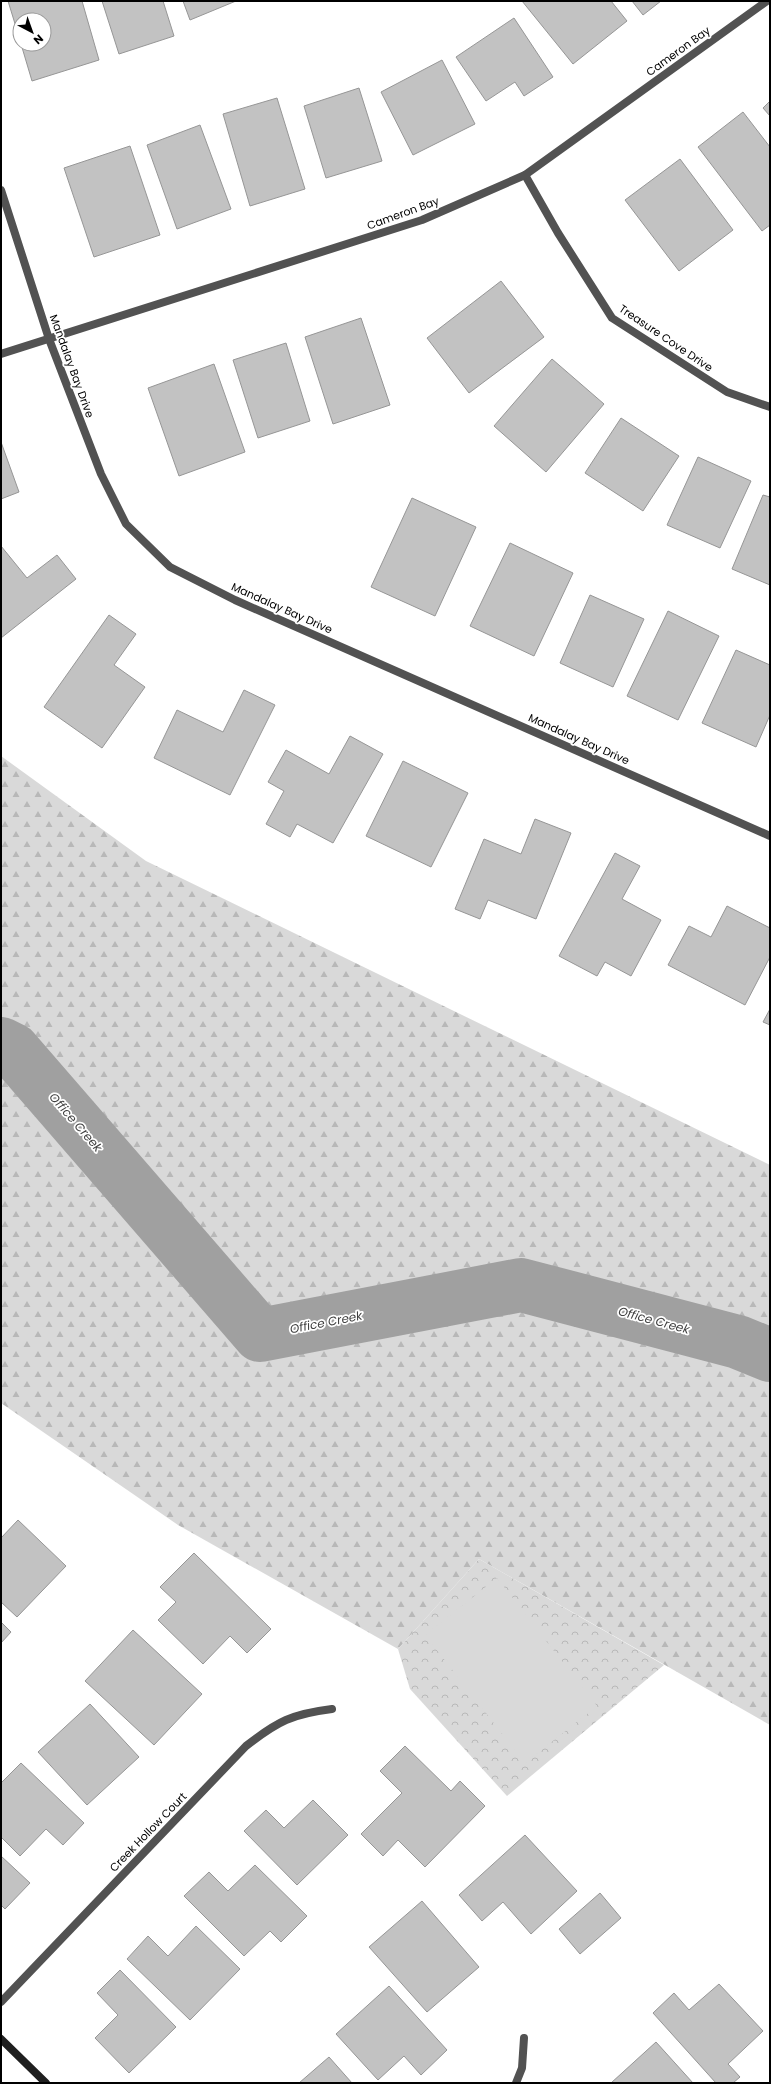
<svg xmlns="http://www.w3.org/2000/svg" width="771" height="2084" font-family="Poppins,sans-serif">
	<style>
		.forest { fill: url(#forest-firs) }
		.park { fill: url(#park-crowns) }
		.pitch { fill: #d9d9d9 }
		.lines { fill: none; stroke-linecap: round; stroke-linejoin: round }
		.river { stroke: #a0a0a0; stroke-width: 54 }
		.building { fill: #c2c2c2; stroke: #969696 }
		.street { stroke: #525252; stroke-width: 8 }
		.secondary { stroke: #1f1f1f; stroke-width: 8 }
		.labels { text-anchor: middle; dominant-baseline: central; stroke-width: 3.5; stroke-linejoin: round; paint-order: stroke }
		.street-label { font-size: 11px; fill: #000; stroke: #fff }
		.water-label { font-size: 12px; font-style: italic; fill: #414141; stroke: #fff }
	</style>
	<defs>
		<pattern id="forest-firs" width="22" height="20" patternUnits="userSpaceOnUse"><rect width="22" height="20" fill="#d9d9d9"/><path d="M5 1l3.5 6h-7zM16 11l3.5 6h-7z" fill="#b8b8b8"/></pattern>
		<pattern id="park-crowns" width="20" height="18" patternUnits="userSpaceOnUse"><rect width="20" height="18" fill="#d9d9d9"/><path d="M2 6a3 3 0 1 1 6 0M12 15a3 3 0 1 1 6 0" fill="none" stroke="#b8b8b8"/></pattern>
	</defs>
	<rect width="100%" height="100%" fill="#fff"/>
	<path class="forest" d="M1,756L146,861L770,1165V1725L479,1559L398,1649L178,1525L1,1403Z"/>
	<path class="park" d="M479,1559L664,1665L507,1796L410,1689L398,1649Z"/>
	<path class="pitch" d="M497,1578L597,1706L525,1763L425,1635Z"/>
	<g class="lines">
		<path class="river" d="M1,1044L13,1050L260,1335L521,1285L738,1342L770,1355"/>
	</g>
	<g class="building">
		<path d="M8,1H82L99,60L32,81L21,44H44V20H20V40Z"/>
		<path d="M102,1H163L174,36L119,54Z"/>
		<path d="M183,1H236L190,20Z"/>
		<path d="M522,1H611L627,21L573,64Z"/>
		<path d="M632,1H661L643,15Z"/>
		<path d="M514,18L553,77L524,96L515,82L486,101L456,57Z"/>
		<path d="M442,60L475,124L413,155L381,92Z"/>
		<path d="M359,88L382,161L326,178L304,106Z"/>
		<path d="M277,98L305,189L250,206L223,114Z"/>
		<path d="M770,101V116L763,108Z"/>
		<path d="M743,112L770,147V225L762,231L698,147Z"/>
		<path d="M200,125L231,209L177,229L147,145Z"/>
		<path d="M130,146L160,235L94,257L64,168Z"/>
		<path d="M680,159L733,230L679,271L625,200Z"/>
		<path d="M501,281L544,337L469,393L427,338Z"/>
		<path d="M361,318L390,405L333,424L305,337Z"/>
		<path d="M286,343L310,421L258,438L233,360Z"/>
		<path d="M552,359L604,404L546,472L494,426Z"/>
		<path d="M214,364L245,452L179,476L148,388Z"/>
		<path d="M621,418L679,456L643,511L585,473Z"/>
		<path d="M1,442L19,492L1,499Z"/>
		<path d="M698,457L751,481L720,548L667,525Z"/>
		<path d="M763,495L770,497V585L732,569Z"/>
		<path d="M412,498L476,527L435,616L371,587Z"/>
		<path d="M510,543L573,573L534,656L470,626Z"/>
		<path d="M1,546L27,578L57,555L76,579L1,638Z"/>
		<path d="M590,595L644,619L613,687L560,663Z"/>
		<path d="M668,611L719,636L678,720L627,696Z"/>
		<path d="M109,615L136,634L114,665L145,687L102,748L44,707Z"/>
		<path d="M736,650L770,665V715L756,747L702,723Z"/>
		<path d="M244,690L275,705L230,795L154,758L177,710L223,732Z"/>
		<path d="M350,736L383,754L333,843L297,824L290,837L266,824L284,791L268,782L286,750L329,774Z"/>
		<path d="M403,761L468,793L431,867L366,836Z"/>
		<path d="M535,819L571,833L536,919L488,900L480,919L455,909L484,839L521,854Z"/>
		<path d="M615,853L640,866L622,899L661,920L631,976L605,962L597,976L559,956Z"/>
		<path d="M727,906L770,928V957L745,1005L668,965L689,926L711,937Z"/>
		<path d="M770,1009V1025L763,1022Z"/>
		<path d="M18,1520L66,1566L17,1617L1,1602V1538Z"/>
		<path d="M194,1553L271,1629L247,1653L230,1636L203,1664L158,1620L176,1602L160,1587Z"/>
		<path d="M1,1622L11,1632L1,1643Z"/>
		<path d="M133,1630L202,1694L154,1745L85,1681Z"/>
		<path d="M90,1704L139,1757L87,1805L38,1752Z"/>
		<path d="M405,1746L451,1791L460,1781L485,1806L425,1867L398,1840L383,1856L361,1834L402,1793L380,1771Z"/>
		<path d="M21,1763L84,1823L63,1845L46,1829L20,1856L1,1837V1783Z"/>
		<path d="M313,1800L348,1835L297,1885L244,1831L266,1810L284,1828Z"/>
		<path d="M525,1835L577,1891L531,1934L503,1902L482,1921L459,1895Z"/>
		<path d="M1,1856L30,1883L5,1909L1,1905Z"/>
		<path d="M255,1865L307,1916L281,1942L270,1931L244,1956L184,1896L209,1872L228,1891Z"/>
		<path d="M600,1893L621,1918L580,1954L559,1929Z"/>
		<path d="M422,1901L479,1967L427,2012L369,1947Z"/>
		<path d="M196,1926L240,1969L190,2020L127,1959L148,1936L168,1956Z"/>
		<path d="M120,1970L176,2027L129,2073L95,2038L118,2015L97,1993Z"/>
		<path d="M719,1984L763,2031L728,2064L740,2077L733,2083H716L653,2013L674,1993L689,2010Z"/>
		<path d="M389,1986L447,2050L421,2075L404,2056L378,2080L336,2034Z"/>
		<path d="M656,2042L693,2083H611Z"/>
		<path d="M329,2057L352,2083H299Z"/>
	</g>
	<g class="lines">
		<g class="street">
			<path d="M525,175L558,233L612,318L727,392L770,407"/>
			<path d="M1,190L49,339L101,474L126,524L170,567L235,600L770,836"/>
			<path d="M1,354L422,220L525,175L767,1"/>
			<path d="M1,2002L246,1746C278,1721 292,1714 332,1709"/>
			<path d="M516,2083L522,2068L524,2038"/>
		</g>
		<path class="secondary" d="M1,2039L46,2083"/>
	</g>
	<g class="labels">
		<g class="street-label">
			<text transform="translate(678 51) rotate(-36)">Cameron Bay</text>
			<text transform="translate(403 213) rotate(-20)">Cameron Bay</text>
			<text transform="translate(666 338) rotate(34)">Treasure Cove Drive</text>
			<text transform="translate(72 366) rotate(70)">Mandalay Bay Drive</text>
			<text transform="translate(282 608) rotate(24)">Mandalay Bay Drive</text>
			<text transform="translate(579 739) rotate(24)">Mandalay Bay Drive</text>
			<text transform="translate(148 1832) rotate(-46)">Creek Hollow Court</text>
		</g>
		<g class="water-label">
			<text transform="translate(76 1122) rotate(49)">Office Creek</text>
			<text transform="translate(654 1320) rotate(15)">Office Creek</text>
			<text transform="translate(326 1322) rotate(-11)">Office Creek</text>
		</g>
	</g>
	<rect width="771" height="2084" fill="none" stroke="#000000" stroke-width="4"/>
	<g transform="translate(32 32) rotate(139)"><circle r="19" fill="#ffffff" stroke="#999999"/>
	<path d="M0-3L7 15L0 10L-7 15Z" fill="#000000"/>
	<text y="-6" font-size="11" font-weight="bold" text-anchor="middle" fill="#000000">N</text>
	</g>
</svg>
